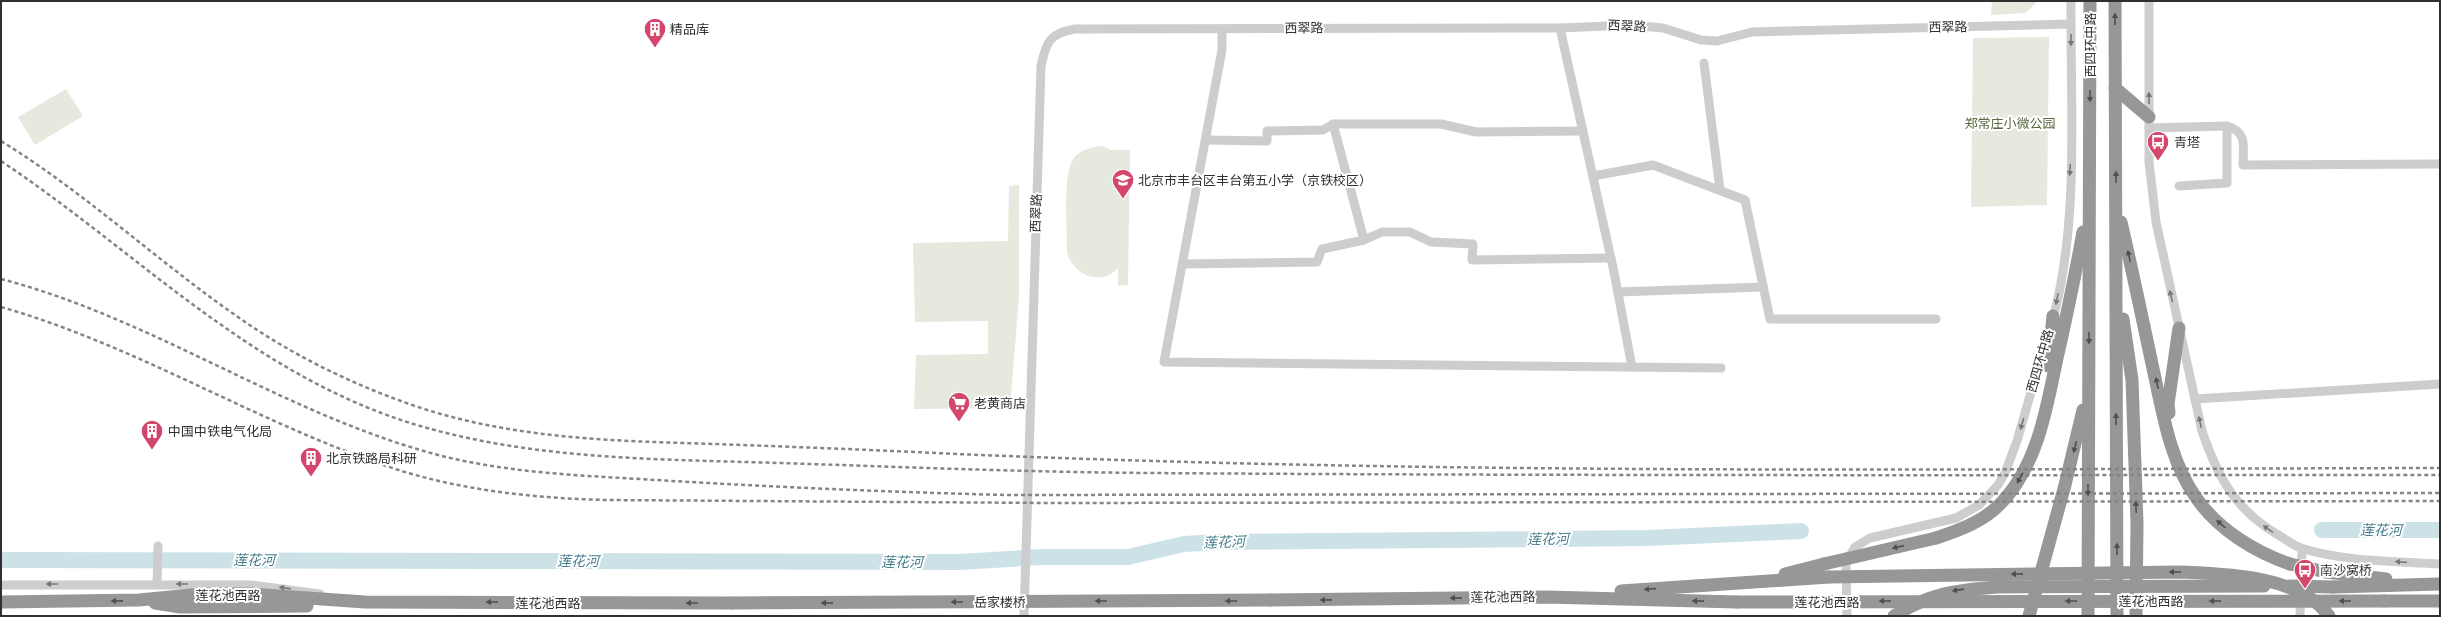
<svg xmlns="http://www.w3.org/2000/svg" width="2441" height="617" font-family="'DM Sans','Noto Sans SC',sans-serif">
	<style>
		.green { fill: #e6e9dd }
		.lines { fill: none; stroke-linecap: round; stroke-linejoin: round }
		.river { stroke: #cce2e7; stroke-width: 16 }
		.minor { stroke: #cdcdcd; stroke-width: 9 }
		.highway { stroke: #979797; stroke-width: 13 }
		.rail { stroke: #858585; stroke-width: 2.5; stroke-dasharray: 4 3; stroke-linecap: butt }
		.highway-bridge { stroke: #979797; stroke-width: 13 }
		.oneway { fill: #4f4f4f }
		.oneway2 { fill: #777 }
		.labels { text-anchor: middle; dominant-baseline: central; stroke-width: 4; stroke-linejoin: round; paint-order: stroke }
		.street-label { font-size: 13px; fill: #303030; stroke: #fff }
		.poi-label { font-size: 13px; fill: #303030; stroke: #fff; text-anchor: start }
		.park-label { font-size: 13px; fill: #5b6842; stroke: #fff }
		.water-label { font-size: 14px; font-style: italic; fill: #477d8a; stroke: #fff }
	</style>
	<rect width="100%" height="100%" fill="#fff"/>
	<g class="green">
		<path d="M1992,1H2038L2025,13L1991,15Z"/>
		<path d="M2049,37L2047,205L1971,207L1973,38Z"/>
		<path d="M66,89L83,116L35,145L18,117Z"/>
		<path d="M1103,146L1111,150H1130L1128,285L1118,286V268C1101,287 1074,275 1067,253C1067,233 1063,174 1073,159C1080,149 1092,147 1103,146Z"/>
		<path d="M1019,185V297L1010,408L914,409L916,355L988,354V321L915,322L913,243L1008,241L1009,186Z"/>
	</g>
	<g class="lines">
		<g class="river">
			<path d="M2322,530H2440"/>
			<path d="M1,560L959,562L1041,557H1128L1184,544L1220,542L1647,538L1801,531"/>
		</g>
		<g class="minor">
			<path d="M2149,1V162L2156,222L2202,431C2218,478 2236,511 2280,536C2287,540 2295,547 2304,549C2348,562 2395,561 2440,564"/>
			<path d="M1560,28L1614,272L1632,367"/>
			<path d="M1222,30V50L1164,362L1721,368"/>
			<path d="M1704,63L1720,190"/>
			<path d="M2227,126C2248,132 2243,147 2243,165L2440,164"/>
			<path d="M2149,128L2227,126V183L2179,186"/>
			<path d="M1206,140L1267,141V131L1323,130L1333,124H1441L1476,132L1583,131"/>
			<path d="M1593,176L1653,165L1745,200L1770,319H1936"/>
			<path d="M1364,240L1382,232H1410L1431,242L1473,244L1472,260L1611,258"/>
			<path d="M1183,264L1317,262L1322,249L1364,240L1333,124"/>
			<path d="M1618,292L1763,287"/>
			<path d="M2052,322C2080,224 2070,103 2071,1"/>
			<path d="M2195,399L2440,384"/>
			<path d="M157,584L158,546"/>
			<path d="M1,585H251L320,594"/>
			<path d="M1024,616L1041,66C1046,42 1050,33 1075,29L1560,28L1629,25L1663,28L1701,40L1717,41L1752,32L2071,24"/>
			<path d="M1847,616L1846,563L1855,547L1870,538L1956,518L1979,505L1998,485L2005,473L2017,441L2046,340"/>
			<path d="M2300,616L2302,549"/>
		</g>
		<g class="highway">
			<path d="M2115,1L2117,616"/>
			<path d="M2115,88L2149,117"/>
			<path d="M2121,222C2132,269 2142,317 2152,364C2162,408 2169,461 2197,499C2219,530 2255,552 2290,564"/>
			<path d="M2123,319L2132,380L2137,523L2136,616"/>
			<path d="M2048,366L2053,316"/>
			<path d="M2169,413L2168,404L2179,328"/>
			<path d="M1936,538C1960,530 1985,521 2002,502C2037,465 2046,411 2056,363C2066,319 2075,276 2083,232"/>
			<path d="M2326,572L2386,579"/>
			<path d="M1785,574L1824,564"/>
			<path d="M2333,587L2440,584"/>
			<path d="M1621,591L1829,577"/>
			<path d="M1270,600L1546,597L1737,602"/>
			<path d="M2384,601H2440"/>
			<path d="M1,602L139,600L202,594H251L365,602L731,603"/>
			<path d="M155,603L180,607L307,606"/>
			<path d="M2029,616L2065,485L2083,410"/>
			<path d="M2088,616L2090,1"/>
		</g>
		<g class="rail">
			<path d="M1,141C84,192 155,259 235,315C290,354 351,384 415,406C513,439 614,441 716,444C796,447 876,450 957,454C1451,475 1946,469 2440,468"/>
			<path d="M1,161C136,251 246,369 404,421C525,460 653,459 780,463C902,467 1025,472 1147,473C1578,476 2009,475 2440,475"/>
			<path d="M1,279C147,317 273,406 417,449C495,473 575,475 656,480C772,487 889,492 1006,495L2440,493"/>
			<path d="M1,307C131,344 248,417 375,462C448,489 528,498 605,500L1051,503L2440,501"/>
		</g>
		<g class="highway-bridge">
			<path d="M1824,564L1936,538"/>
			<path d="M2290,564L2326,572"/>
			<path d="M1829,577L2179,572C2225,574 2300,575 2329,616"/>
			<path d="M2289,586L2333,587"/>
			<path d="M1737,602L2384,601"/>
			<path d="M731,603L1270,600"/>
			<path d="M1894,616C1928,594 1956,590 1997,587L2264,586"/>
		</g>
	</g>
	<defs><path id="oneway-solid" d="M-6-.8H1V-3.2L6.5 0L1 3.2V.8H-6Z"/></defs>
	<g class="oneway">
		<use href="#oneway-solid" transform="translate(2115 19) rotate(-90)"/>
		<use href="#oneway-solid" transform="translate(2090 96) rotate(90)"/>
		<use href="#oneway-solid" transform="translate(2116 177) rotate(-90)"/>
		<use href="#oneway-solid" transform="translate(2129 256) rotate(-102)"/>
		<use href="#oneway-solid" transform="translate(2089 338) rotate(90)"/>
		<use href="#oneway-solid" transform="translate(2157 383) rotate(-102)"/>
		<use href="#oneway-solid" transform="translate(2116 419) rotate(-90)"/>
		<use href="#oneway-solid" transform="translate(2075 447) rotate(104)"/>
		<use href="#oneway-solid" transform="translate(2020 478) rotate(119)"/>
		<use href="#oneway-solid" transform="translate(2088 490) rotate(90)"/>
		<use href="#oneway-solid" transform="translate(2136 507) rotate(-92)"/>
		<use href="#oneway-solid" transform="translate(2221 524) rotate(-138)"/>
		<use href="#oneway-solid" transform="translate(1898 547) rotate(167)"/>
		<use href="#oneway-solid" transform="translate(2117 549) rotate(-90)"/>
		<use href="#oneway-solid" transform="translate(2175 572) rotate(180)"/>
		<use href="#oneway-solid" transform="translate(2017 574) rotate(179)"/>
		<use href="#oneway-solid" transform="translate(1650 589) rotate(176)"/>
		<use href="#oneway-solid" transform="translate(1958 590) rotate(172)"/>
		<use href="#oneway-solid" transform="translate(1456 598) rotate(179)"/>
		<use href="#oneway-solid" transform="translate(1326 600) rotate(179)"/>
		<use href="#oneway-solid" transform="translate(117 601) rotate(179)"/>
		<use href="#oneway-solid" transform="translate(1101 601) rotate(180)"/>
		<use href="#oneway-solid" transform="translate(1231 601) rotate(180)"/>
		<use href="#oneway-solid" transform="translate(1698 601) rotate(-179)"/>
		<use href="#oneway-solid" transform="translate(1885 601) rotate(180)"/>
		<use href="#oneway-solid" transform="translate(2071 601) rotate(180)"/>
		<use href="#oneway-solid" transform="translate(2215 601) rotate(180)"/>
		<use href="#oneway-solid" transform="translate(2345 601) rotate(180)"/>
		<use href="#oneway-solid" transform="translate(492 602) rotate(-180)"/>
		<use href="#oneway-solid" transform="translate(957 602) rotate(180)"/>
		<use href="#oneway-solid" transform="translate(692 603) rotate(-180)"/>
		<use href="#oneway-solid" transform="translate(827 603) rotate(180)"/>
	</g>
	<g class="oneway2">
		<use href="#oneway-solid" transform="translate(2071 40) rotate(90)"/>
		<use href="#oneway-solid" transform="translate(2149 98) rotate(-90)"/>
		<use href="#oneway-solid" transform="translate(2070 170) rotate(93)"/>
		<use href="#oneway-solid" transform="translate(2171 296) rotate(-103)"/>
		<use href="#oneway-solid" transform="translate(2057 299) rotate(101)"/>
		<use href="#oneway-solid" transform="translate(2200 422) rotate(-102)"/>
		<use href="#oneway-solid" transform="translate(2022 424) rotate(106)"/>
		<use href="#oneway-solid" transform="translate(2268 529) rotate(-145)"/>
		<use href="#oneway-solid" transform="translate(2401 562) rotate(-176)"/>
		<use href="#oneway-solid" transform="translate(52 584) rotate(180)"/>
		<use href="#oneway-solid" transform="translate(182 584) rotate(-180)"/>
		<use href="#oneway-solid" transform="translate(285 588) rotate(-172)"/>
	</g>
	<defs>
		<g id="building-pin" transform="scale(1.15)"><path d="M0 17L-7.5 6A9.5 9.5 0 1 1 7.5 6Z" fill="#d3476c" stroke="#fff"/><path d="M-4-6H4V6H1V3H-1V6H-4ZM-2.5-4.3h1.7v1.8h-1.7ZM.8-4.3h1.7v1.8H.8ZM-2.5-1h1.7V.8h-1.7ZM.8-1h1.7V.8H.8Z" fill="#fff"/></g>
		<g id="bus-pin" transform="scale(1.15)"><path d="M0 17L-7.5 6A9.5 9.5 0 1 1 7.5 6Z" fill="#d3476c" stroke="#fff"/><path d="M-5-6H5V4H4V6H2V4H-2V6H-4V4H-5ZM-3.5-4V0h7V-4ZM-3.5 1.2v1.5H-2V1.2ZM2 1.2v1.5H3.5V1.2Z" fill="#fff"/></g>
		<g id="school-pin" transform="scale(1.15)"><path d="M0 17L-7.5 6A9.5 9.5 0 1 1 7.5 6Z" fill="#d3476c" stroke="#fff"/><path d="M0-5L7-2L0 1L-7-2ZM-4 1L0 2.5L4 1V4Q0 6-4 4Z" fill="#fff"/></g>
		<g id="supermarket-pin" transform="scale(1.15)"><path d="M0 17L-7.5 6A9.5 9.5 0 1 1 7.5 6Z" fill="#d3476c" stroke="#fff"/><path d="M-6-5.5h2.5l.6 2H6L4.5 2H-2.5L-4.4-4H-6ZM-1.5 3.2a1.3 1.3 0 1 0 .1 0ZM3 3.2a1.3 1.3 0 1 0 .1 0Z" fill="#fff"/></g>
	</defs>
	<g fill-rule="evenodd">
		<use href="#building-pin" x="655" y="29"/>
		<use href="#bus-pin" x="2158" y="142"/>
		<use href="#school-pin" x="1123" y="180"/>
		<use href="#supermarket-pin" x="959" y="403"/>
		<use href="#building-pin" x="152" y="431"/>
		<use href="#building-pin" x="311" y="458"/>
		<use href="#bus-pin" x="2305" y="570"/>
	</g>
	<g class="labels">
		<g class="street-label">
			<text transform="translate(1627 26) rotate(3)">西翠路</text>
			<text transform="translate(1948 27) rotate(-1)">西翠路</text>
			<text transform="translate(1304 28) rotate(-1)">西翠路</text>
			<text transform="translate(2090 45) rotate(-90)">西四环中路</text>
			<text transform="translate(1036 213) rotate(-88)">西翠路</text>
			<text transform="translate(2040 361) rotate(-74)">西四环中路</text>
			<text x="228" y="595">莲花池西路</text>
			<text transform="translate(1503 597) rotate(-1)">莲花池西路</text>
			<text x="2151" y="601">莲花池西路</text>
			<text x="1000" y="602">岳家楼桥</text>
			<text x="1827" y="602">莲花池西路</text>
			<text x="548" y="603">莲花池西路</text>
		</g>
		<g class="poi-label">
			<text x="670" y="29">精品库</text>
			<text x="2174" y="142">青塔</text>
			<text x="1138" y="180">北京市丰台区丰台第五小学（京铁校区）</text>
			<text x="974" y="403">老黄商店</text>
			<text x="168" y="431">中国中铁电气化局</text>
			<text x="326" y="458">北京铁路局科研</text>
			<text x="2320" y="570">南沙窝桥</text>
		</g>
		<g class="park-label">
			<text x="2010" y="123">郑常庄小微公园</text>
		</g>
		<g class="water-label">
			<text x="2381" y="530">莲花河</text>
			<text transform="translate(1548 539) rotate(-1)">莲花河</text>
			<text transform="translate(1224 542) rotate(-2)">莲花河</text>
			<text x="254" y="560">莲花河</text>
			<text x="578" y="561">莲花河</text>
			<text x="902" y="562">莲花河</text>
		</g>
	</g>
	<rect width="2441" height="617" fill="none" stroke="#303030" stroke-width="4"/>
</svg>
